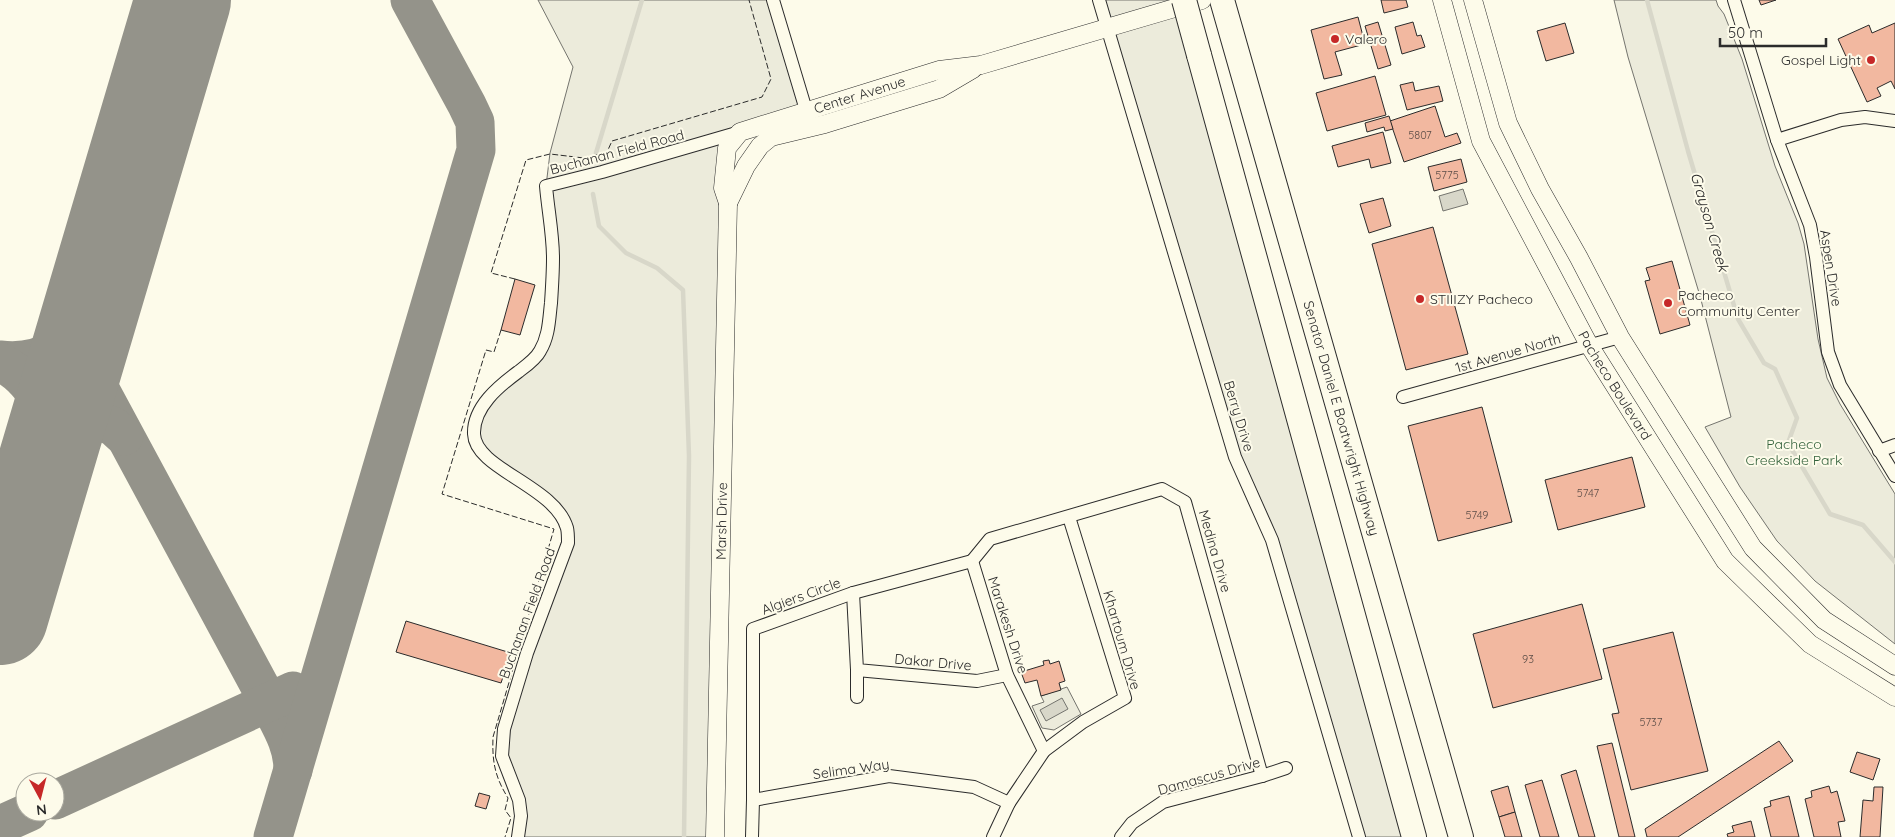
<svg xmlns="http://www.w3.org/2000/svg" width="1895" height="837" font-family="Quicksand,sans-serif">
	<style>
		.green { fill: #ecebdb; stroke: #74746e }
		.water { fill: #d8d7c9; stroke: #74746e }
		.lines { fill: none; stroke-linecap: round; stroke-linejoin: round }
		.stream { stroke: #d8d7c9; stroke-width: 4.5 }
		.taxiway { stroke: #94938a; stroke-width: 39 }
		.runway { stroke: #94938a; stroke-width: 96 }
		.building { fill: #f2b8a0; stroke: #2b2b2b }
		.street-casing { stroke: #2b2b2b; stroke-width: 14 }
		.secondary-casing { stroke: #2b2b2b; stroke-width: 19 }
		.highway-casing { stroke: #2b2b2b; stroke-width: 26 }
		.street { stroke: #fdfbea; stroke-width: 12 }
		.secondary { stroke: #fdfbea; stroke-width: 18 }
		.highway { stroke: #fdfbea; stroke-width: 24 }
		.highway-bridge-casing { stroke: #2b2b2b; stroke-width: 26; stroke-linecap: butt }
		.highway-bridge { stroke: #fdfbea; stroke-width: 24 }
		.fence { stroke: #2b2b2b; stroke-width: 1; stroke-dasharray: 6 2.5; stroke-linecap: butt }
		.poi-dot { fill: #c62828; stroke: #fdfbea; stroke-width: 2 }
		.labels { text-anchor: middle; dominant-baseline: central; stroke-width: 4; stroke-linejoin: round; paint-order: stroke }
		.number-label { font-size: 11px; fill: #5d4e48 }
		.poi-label { font-size: 14px; fill: #2b2b2b; stroke: #fdfbea; text-anchor: start }
		.street-label { font-size: 14px; fill: #2b2b2b; stroke: #fdfbea }
		.park-label { font-size: 14px; fill: #34623c; stroke: #fdfbea }
		.water-label { font-size: 15px; font-style: italic; fill: #2b2b2b; stroke: #fdfbea }
	</style>
	<rect width="100%" height="100%" fill="#fdfbea"/>
	<g class="green">
		<path d="M538,0H774L806,110L738,138L727,148L723,188L728,203L715,837H518L521,816L519,800L502,756L504,729L527,653L568,543L567,529L562,516L553,505L542,495L501,469L479,451L474,437V428L485,403L502,385L539,353L546,338L549,325L553,257L546,186L550,153L573,67Z"/>
		<path d="M1099,0H1184L1414,837H1359L1272,540L1235,457Z"/>
		<path d="M1614,0H1716L1718,6L1724,14L1742,59L1775,166L1798,223L1804,244L1818,339L1827,378L1840,404L1895,494V644L1815,581L1777,541L1740,487L1705,427L1731,417L1700,296L1628,57Z"/>
		<path d="M1067,687L1081,714L1054,730L1042,728L1032,706L1044,702L1041,696Z"/>
	</g>
	<g class="water">
		<path d="M1463,189L1468,204L1443,211L1439,196Z"/>
		<path d="M1062,698L1068,709L1046,721L1040,710Z"/>
	</g>
	<g class="lines">
		<g class="stream">
			<path d="M1647,0L1688,151L1738,319L1764,363L1775,369L1797,418L1788,443L1830,514L1863,525L1895,562"/>
			<path d="M596,153L642,0"/>
			<path d="M593,194L599,226L626,253L657,268L683,290L689,456L684,837"/>
		</g>
		<g class="taxiway">
			<path d="M92,305L87,351L90,371L269,703C280,725 293,744 293,770"/>
			<path d="M0,360C49,365 68,343 92,305"/>
			<path d="M0,362C25,374 43,398 47,426C49,443 44,460 41,477C46,464 50,447 60,437C72,425 96,418 112,426C116,428 120,433 124,436"/>
			<path d="M55,800L293,691"/>
			<path d="M0,825L29,812"/>
			<path d="M273,837L476,150L475,122L467,105L410,0"/>
		</g>
		<path class="runway" d="M0,617L183,0"/>
	</g>
	<g class="building">
		<path d="M1381,0H1406L1408,7L1384,13Z"/>
		<path d="M1759,0H1776L1761,5Z"/>
		<path d="M1358,17L1365,44L1335,52L1342,75L1324,79L1311,30Z"/>
		<path d="M1378,22L1391,65L1378,69L1365,26Z"/>
		<path d="M1413,22L1417,36L1421,35L1425,47L1402,54L1395,27Z"/>
		<path d="M1565,23L1574,53L1546,61L1537,31Z"/>
		<path d="M1895,23V89L1891,81L1877,88L1881,96L1867,102L1838,39L1869,25L1872,33Z"/>
		<path d="M1375,76L1386,115L1327,131L1316,93Z"/>
		<path d="M1413,82L1415,91L1439,86L1443,101L1407,110L1400,85Z"/>
		<path d="M1435,106L1445,137L1457,133L1461,143L1404,162L1390,121Z"/>
		<path d="M1389,116L1393,129L1385,131L1384,127L1367,132L1365,123Z"/>
		<path d="M1383,132L1391,163L1371,168L1369,159L1338,167L1332,146Z"/>
		<path d="M1461,159L1467,182L1434,191L1428,167Z"/>
		<path d="M1383,198L1391,226L1369,233L1360,204Z"/>
		<path d="M1433,227L1468,354L1406,370L1372,244Z"/>
		<path d="M1672,261L1690,325L1660,334L1645,281L1650,280L1646,268Z"/>
		<path d="M515,279L535,285L520,335L501,330Z"/>
		<path d="M1482,407L1512,522L1438,541L1408,426Z"/>
		<path d="M1632,457L1645,507L1558,530L1545,480Z"/>
		<path d="M1582,604L1602,679L1493,708L1473,634Z"/>
		<path d="M406,621L511,653L501,683L396,652Z"/>
		<path d="M1673,632L1708,771L1631,790L1612,714L1619,713L1603,649Z"/>
		<path d="M1049,660L1050,664L1059,661L1065,681L1059,683L1061,690L1041,696L1037,680L1025,683L1021,672L1044,665L1043,661Z"/>
		<path d="M1779,741L1793,761L1678,837H1647L1645,829Z"/>
		<path d="M1612,743L1635,837H1619L1597,746Z"/>
		<path d="M1857,752L1880,759L1873,780L1850,772Z"/>
		<path d="M1576,770L1595,837H1579L1561,775Z"/>
		<path d="M1542,780L1559,837H1540L1525,785Z"/>
		<path d="M1508,786L1515,812L1499,817L1491,791Z"/>
		<path d="M1829,786L1831,793L1837,791L1845,821L1838,822L1841,837H1814L1805,799L1812,797L1811,791Z"/>
		<path d="M1874,787H1883L1880,837H1860L1863,800L1873,801Z"/>
		<path d="M479,793L490,796L486,809L475,806Z"/>
		<path d="M1789,796L1799,837H1771L1764,808L1771,806L1770,801Z"/>
		<path d="M1515,812L1522,837H1505L1499,817Z"/>
		<path d="M1751,821L1755,837H1728L1727,834L1734,832L1732,826Z"/>
	</g>
	<g class="lines">
		<g class="street-casing">
			<g id="street">
				<path d="M773,0L806,110"/>
				<path d="M1099,0L1235,457L1272,540L1359,837"/>
				<path d="M1734,0L1777,140L1810,225L1816,257L1828,352L1840,385L1895,476"/>
				<path d="M1777,140L1841,120L1865,117L1895,121"/>
				<path d="M1403,397L1620,337"/>
				<path d="M1879,451L1895,445"/>
				<path d="M972,561L990,539L1162,489L1185,502L1262,776"/>
				<path d="M972,561L1007,675L1044,751"/>
				<path d="M853,593L857,670L977,681L1007,675"/>
				<path d="M857,670V697"/>
				<path d="M753,800L889,776L974,787L1009,803"/>
				<path d="M518,837L521,816L519,800L502,756L504,729L527,653L568,543C568,538 568,532 567,528C555,486 475,469 474,434C473,407 499,386 518,372C526,366 536,359 540,351C549,336 549,320 551,303C552,288 553,273 553,258C553,234 548,210 546,186L602,172L740,132"/>
				<path d="M752,837L753,800V629L853,593L972,561"/>
				<path d="M993,837L1009,803L1044,751L1083,722L1125,698L1069,517"/>
				<path d="M1121,837L1132,823L1163,802L1262,776L1286,768"/>
			</g>
		</g>
		<g class="secondary-casing">
			<g id="secondary">
				<path id="s1" d="M1442,0L1481,141L1589,345L1725,561L1810,644L1895,697"/>
				<path d="M1473,0L1508,123L1540,189L1579,258L1620,337L1753,548L1824,620L1895,666"/>
				<path d="M728,203L746,166L760,146L771,137L825,124L939,89L973,69"/>
				<path id="s2" d="M715,837L728,203L723,188L727,148L740,132L939,70L981,65L1202,0"/>
			</g>
		</g>
		<g class="highway-casing">
			<g id="highway">
				<path id="s3" d="M1222,0L1461,837"/>
				<path d="M1199,55L1414,837"/>
			</g>
		</g>
		<use href="#street" class="street"/>
		<use href="#secondary" class="secondary"/>
		<use href="#highway" class="highway"/>
		<g class="highway-bridge-casing">
			<path id="highway-bridge" d="M1184,0L1199,55"/>
		</g>
		<use href="#highway-bridge" class="highway-bridge"/>
		<g class="fence">
			<path d="M515,279L491,273L526,160L550,154L584,158L607,152L612,141L762,97L771,79L749,0"/>
			<path d="M501,330L494,352L486,350L442,494L554,529L493,737C492,762 495,777 508,798L505,810L511,818L505,837"/>
		</g>
	</g>
	<g class="poi-dot">
		<circle cx="1335" cy="39" r="5"/>
		<circle cx="1871" cy="60" r="5"/>
		<circle cx="1420" cy="299" r="5"/>
		<circle cx="1668" cy="303" r="5"/>
	</g>
	<g class="labels">
		<g class="number-label">
			<text x="1420" y="135">5807</text>
			<text x="1447" y="175">5775</text>
			<text x="1588" y="493">5747</text>
			<text x="1477" y="515">5749</text>
			<text x="1528" y="659">93</text>
			<text x="1651" y="722">5737</text>
		</g>
		<g class="poi-label">
			<text x="1345" y="39">Valero</text>
			<text x="1861" y="60" text-anchor="end">Gospel Light</text>
			<text x="1678" y="295">Pacheco<tspan x="1678" dy="16">Community Center</tspan></text>
			<text x="1430" y="299">STIIIZY Pacheco</text>
		</g>
		<g class="street-label">
			<text stroke="none"><textPath href="#s2" startOffset="836">Center Avenue</textPath></text>
			<text transform="translate(617 152) rotate(-15)">Buchanan Field Road</text>
			<text transform="translate(1831 268) rotate(81)">Aspen Drive</text>
			<text transform="translate(1508 353) rotate(-16)">1st Avenue North</text>
			<text stroke="none"><textPath href="#s1" startOffset="425">Pacheco Boulevard</textPath></text>
			<text transform="translate(1239 416) rotate(73)">Berry Drive</text>
			<text stroke="none"><textPath href="#s3" startOffset="435">Senator Daniel E Boatwright Highway</textPath></text>
			<text stroke="none"><textPath href="#s2" startOffset="316">Marsh Drive</textPath></text>
			<text transform="translate(1215 551) rotate(74)">Medina Drive</text>
			<text transform="translate(801 596) rotate(-20)">Algiers Circle</text>
			<text transform="translate(527 613) rotate(-70)">Buchanan Field Road</text>
			<text transform="translate(1008 625) rotate(72)">Marakesh Drive</text>
			<text transform="translate(1122 640) rotate(74)">Khartoum Drive</text>
			<text transform="translate(933 662) rotate(5)">Dakar Drive</text>
			<text transform="translate(851 769) rotate(-8)">Selima Way</text>
			<text transform="translate(1209 776) rotate(-16)">Damascus Drive</text>
		</g>
		<g class="park-label">
			<text x="1794" y="444">Pacheco<tspan x="1794" dy="16">Creekside Park</tspan></text>
		</g>
		<g class="water-label">
			<text transform="translate(1710 222) rotate(74)">Grayson Creek</text>
		</g>
	</g>
	<g transform="translate(40 797) rotate(173)"><circle r="24" fill="#fdfbea" stroke="#a9a89e"/>
	<path d="M0-4L9 19L0 12L-9 19Z" fill="#c62828"/>
	<text y="-8" font-size="14" font-weight="bold" text-anchor="middle" fill="#2b2b2b">N</text>
	</g>
	<path d="M1720 38v8h106v-8" fill="none" stroke="#2b2b2b" stroke-width="2.5"/>
	<text x="1728" y="38" font-size="15" fill="#2b2b2b" stroke="#fdfbea" stroke-width="4" paint-order="stroke">50 m</text>
</svg>
